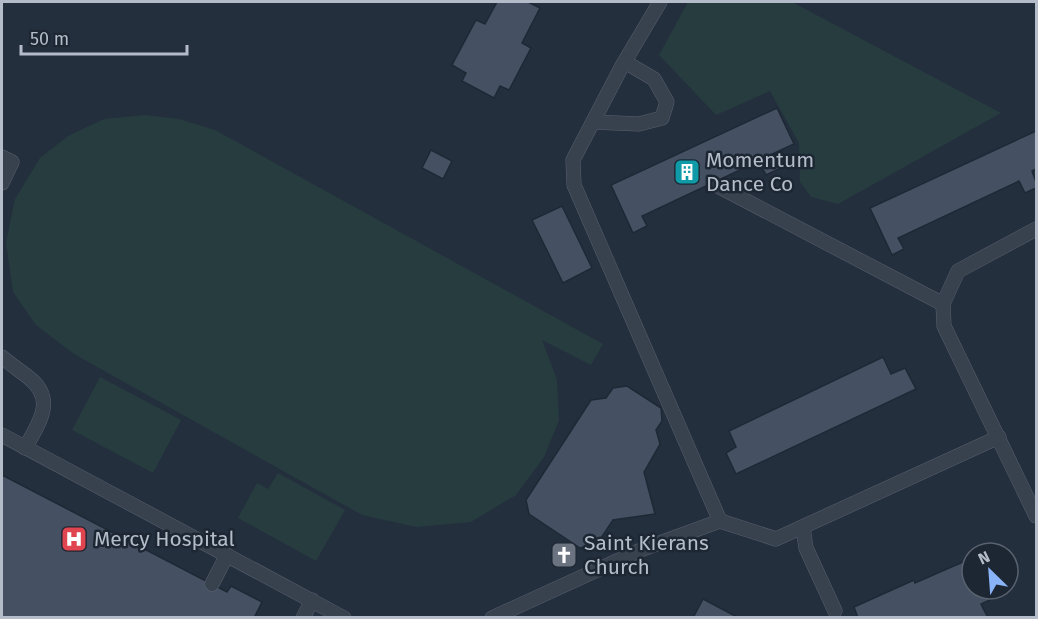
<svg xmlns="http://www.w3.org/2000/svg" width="1038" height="619" font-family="'Fira Sans',sans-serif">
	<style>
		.green { fill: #263c3f }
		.building { fill: #455162; stroke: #1f2835; stroke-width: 1.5 }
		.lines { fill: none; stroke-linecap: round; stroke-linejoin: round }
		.service-casing { stroke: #565f6c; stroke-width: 15 }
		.service { stroke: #38414e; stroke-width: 14 }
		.labels { text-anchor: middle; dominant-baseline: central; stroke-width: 5; stroke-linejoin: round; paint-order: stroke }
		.poi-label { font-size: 21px; fill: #b4bcc9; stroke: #1d2633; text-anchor: start }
	</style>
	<rect width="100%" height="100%" fill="#242f3e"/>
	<g class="green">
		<path d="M688,2H792L1001,113L838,204L811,197L800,182L799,143L770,91L716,115L659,55Z"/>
		<path d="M145,115L179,119L215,130L603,344L591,365L542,340L557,380L559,420L544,457L516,495L471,522L416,527L362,515L74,354L36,325L13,292L6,242L15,199L40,158L68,136L104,119Z"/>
		<path d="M100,377L181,420L153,473L72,430Z"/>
		<path d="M278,473L345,510L316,561L238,518L257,483L268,489Z"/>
	</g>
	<g class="building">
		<path d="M497,2H528L540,8L522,43L531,48L509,90L500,86L494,98L462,81L466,73L452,65L476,20L485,24Z"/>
		<path d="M777,108L794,144L772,154L779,169L766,175L759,161L642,216L647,226L633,233L611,185Z"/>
		<path d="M1036,131V169L1032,171L1036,182V188L1025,193L1019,181L898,238L904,249L892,255L870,208Z"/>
		<path d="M431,150L452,161L443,179L422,168Z"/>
		<path d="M562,206L592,268L563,283L532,220Z"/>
		<path d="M883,357L891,374L905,368L916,389L736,474L726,453L736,447L729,431Z"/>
		<path d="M627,386L661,408L662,421L656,430L660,444L644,472L655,514L613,520L597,544L580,548L529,514L526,500L591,400L606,398L613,388Z"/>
		<path d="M2,475L227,592L231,586L262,602L254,618H2Z"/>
		<path d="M972,558V589H990L994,598L981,604L988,618H858L854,607L914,580L915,583Z"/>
		<path d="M703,599L739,618H693Z"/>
	</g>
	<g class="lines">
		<g class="service-casing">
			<g id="service">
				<path d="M660,2L622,66L573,160L574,185L720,521"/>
				<path d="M593,122L639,124L662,118L667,102L654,79L625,62"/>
				<path d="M2,157L12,162L2,183"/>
				<path d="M716,185L943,304"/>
				<path d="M1036,229L958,271L943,304L944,326L1036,516"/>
				<path d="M2,357C10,364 19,370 28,377C57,399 39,423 25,448"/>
				<path d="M2,435L344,618"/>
				<path d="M803,527L806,548L835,611"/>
				<path d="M212,584L227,555"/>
				<path d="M303,618L312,600"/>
				<path d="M492,618L643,549L720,521L776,539L999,437"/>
			</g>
		</g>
		<use href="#service" class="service"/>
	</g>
	<defs>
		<g id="building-square" transform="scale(1.35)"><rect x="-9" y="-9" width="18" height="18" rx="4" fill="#0f9aa8" stroke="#1d2633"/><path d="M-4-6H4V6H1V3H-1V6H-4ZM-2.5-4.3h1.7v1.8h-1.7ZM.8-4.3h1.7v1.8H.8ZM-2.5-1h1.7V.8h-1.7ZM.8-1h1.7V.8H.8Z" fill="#fff"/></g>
		<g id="hospital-square" transform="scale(1.35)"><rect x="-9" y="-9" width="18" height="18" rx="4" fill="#e0444e" stroke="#1d2633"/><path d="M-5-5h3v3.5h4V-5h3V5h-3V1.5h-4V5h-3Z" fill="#fff"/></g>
		<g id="church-square" transform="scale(1.35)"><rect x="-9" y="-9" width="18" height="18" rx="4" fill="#6b7280" stroke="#1d2633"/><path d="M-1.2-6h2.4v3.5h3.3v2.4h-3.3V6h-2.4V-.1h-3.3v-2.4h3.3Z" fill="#fff"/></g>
	</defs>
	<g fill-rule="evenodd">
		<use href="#building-square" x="687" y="172"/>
		<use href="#hospital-square" x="74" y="539"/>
		<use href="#church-square" x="564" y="555"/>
	</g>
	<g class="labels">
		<g class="poi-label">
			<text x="706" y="160">Momentum<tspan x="706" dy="24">Dance Co</tspan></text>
			<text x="94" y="539">Mercy Hospital</text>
			<text x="584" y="543">Saint Kierans<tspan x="584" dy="24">Church</tspan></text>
		</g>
	</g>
	<rect width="1038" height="619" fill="none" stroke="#b4bcc9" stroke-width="6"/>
	<g transform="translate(990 571) rotate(335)"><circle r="28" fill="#1d2633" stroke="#59626f" stroke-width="1.5"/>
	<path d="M0-4.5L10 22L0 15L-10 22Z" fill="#8ab4f8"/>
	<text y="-9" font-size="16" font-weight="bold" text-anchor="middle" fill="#b4bcc9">N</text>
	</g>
	<path d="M21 45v9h166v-9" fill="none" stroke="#b4bcc9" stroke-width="3"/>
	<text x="30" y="45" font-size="18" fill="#b4bcc9" stroke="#1d2633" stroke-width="4.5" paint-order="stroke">50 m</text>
</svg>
